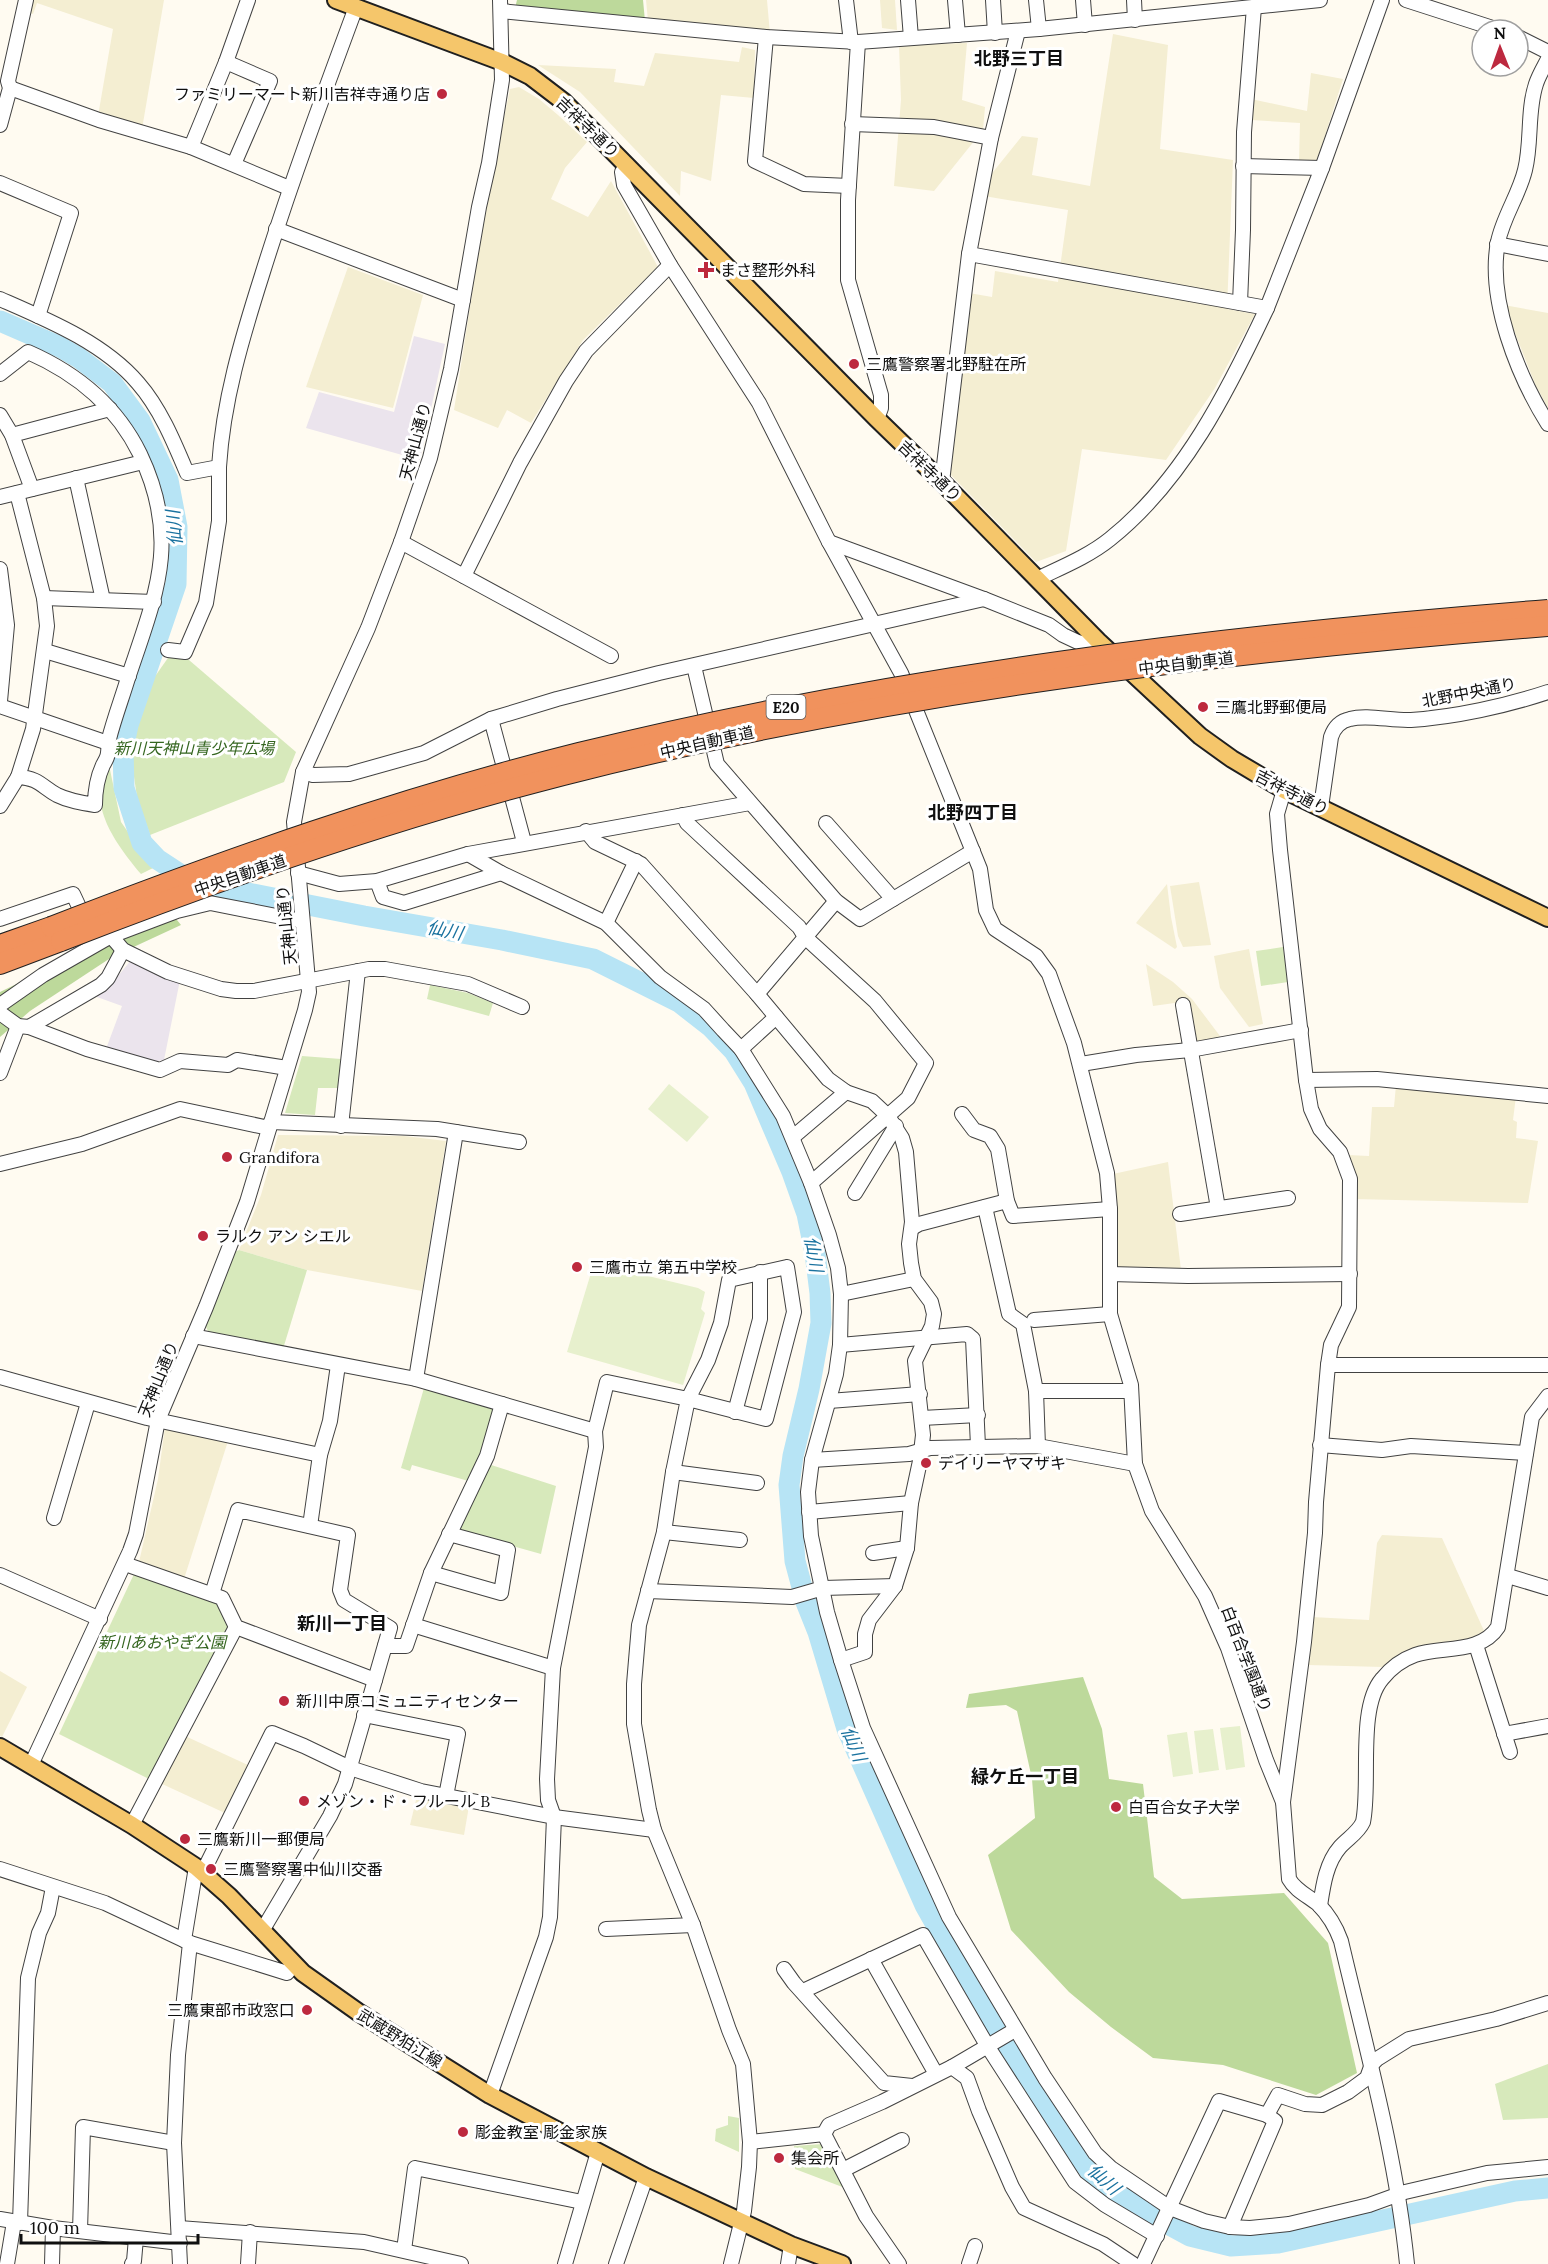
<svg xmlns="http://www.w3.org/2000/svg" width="1548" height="2264" font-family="Lora,'Noto Sans JP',serif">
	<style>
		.industrial { fill: #ebe4ed }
		.farmland { fill: #f4eed2 }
		.green { fill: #d7e9bb }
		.forest { fill: #bdd99b }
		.pitch { fill: #e7f0cd }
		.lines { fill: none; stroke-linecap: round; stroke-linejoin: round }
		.river { stroke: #b7e4f5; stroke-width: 21 }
		.minor-casing { stroke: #424242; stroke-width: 16 }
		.major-casing { stroke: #202020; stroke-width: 20 }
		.highway-casing { stroke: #202020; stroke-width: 22 }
		.minor { stroke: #fff; stroke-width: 14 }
		.major { stroke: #f5c66b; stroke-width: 16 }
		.highway { stroke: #f1925d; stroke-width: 20 }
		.highway-bridge-casing { stroke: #202020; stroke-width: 22; stroke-linecap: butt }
		.highway-bridge { stroke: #f1925d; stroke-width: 20 }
		.poi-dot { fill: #bd293f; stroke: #fff; stroke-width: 2 }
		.labels { text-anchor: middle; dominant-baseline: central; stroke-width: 6; stroke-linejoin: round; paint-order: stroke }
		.shield { fill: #fff; stroke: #575757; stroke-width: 1.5 }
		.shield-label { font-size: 15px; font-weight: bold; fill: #0f0f0f }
		.poi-label { font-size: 16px; fill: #0f0f0f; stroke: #fff; text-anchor: start }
		.street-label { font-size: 16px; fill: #0f0f0f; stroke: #fff }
		.park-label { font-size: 16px; font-style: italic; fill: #356620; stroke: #fff }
		.neighbourhood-label { font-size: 18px; font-weight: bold; fill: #0f0f0f; stroke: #fff }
		.water-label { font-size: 18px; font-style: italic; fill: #1a729f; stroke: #fff }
	</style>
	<rect width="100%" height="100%" fill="#fffbf1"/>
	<g class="industrial">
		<path d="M414,336L445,344L420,460L306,428L319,392L394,412Z"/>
		<path d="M132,959L180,980L164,1060L151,1062L106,1049L122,1006L97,997L96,993L109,987Z"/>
	</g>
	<g class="farmland">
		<path d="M29,0H164L142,129L98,116L113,29L37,3L33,14L27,12Z"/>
		<path d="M646,0H767L770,34L648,21Z"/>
		<path d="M880,0H895L897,30L882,28Z"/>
		<path d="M1113,34L1168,45L1160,149L1233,160L1227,309L1255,314L1215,388L1166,460L1082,449L1066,551L1036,562L950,474L969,293L992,297L995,271L1058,282L1068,210L984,196L989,177L1022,136L1038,138L1032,175L1090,186Z"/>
		<path d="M967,43L962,100L985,107L983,130L934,191L894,186L901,100L899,45Z"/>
		<path d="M742,47L755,50L754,98L721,95L711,181L681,171L680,196L580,92L538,65L616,69L614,82L644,86L655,53L739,62Z"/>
		<path d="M1311,73L1343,79L1317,161H1299L1300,123L1251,120V99L1307,111Z"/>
		<path d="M519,87L539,99L558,115L587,142L565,168L551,199L588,217L611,181L658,267L583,340L531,423L507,410L498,428L454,410L481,236L493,171L510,89Z"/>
		<path d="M348,267L423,295L393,408L306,387Z"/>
		<path d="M1504,305L1548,313V408L1535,384Z"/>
		<path d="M1199,882L1211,945L1183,947L1178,936L1170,886Z"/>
		<path d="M1167,884L1171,917L1177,947L1175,949L1136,923Z"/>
		<path d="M1249,949L1263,1024L1249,1027L1220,988L1214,956Z"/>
		<path d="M1146,964L1173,982L1192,999L1223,1040L1202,1044L1195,1040L1189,1001L1153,1006Z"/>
		<path d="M1396,1085L1516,1096L1513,1120L1517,1122L1516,1138L1538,1141L1528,1203L1353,1199L1348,1155L1369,1156L1372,1107H1394Z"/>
		<path d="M278,1135L404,1136L446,1141L422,1291L307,1270L239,1250L261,1195Z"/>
		<path d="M1168,1162L1181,1270H1116L1113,1174Z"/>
		<path d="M165,1427L228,1441L184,1579L139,1562L158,1479Z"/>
		<path d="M1382,1535L1442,1538L1485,1633L1478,1638L1402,1654L1383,1667L1308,1665L1312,1617L1369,1620L1377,1543Z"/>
		<path d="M0,1671L27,1687L2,1737L0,1736Z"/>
		<path d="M183,1735L250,1766L227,1814L160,1783Z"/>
		<path d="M417,1796L469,1806L464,1835L410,1825Z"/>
	</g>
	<g class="green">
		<path d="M175,648L296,752L284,782L150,835L137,797L129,743L151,682Z"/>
		<path d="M109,765L121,822L153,868L141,874C117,845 84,803 109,765Z"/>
		<path d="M1283,947L1288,982L1261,986L1256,951Z"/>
		<path d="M430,985L468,993L493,1003L489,1016L427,999Z"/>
		<path d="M302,1056L341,1059L338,1088H318L315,1115L285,1113Z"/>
		<path d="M239,1250L307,1270L283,1349L209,1333L205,1325L235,1252Z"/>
		<path d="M424,1388L496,1408L472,1482L412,1465L410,1471L401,1468Z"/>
		<path d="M488,1464L556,1486L541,1554L458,1531Z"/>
		<path d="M134,1574L220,1603L230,1627L151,1780L59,1734Z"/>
		<path d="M1548,2064V2118L1503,2120L1495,2084Z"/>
		<path d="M728,2116L739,2118V2152L715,2141L716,2129L728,2125Z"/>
		<path d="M823,2144L845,2188L795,2169L794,2146Z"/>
	</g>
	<g class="forest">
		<path d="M517,0H643L645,21L515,8Z"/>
		<path d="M169,910L181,925L112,957L30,1011L0,1037V992Z"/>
		<path d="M1083,1677L1102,1729L1109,1779L1143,1784L1154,1877L1182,1899L1284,1893L1328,1943L1357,2073L1316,2095L1223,2065L1153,2058L1111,2027L1069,1992L1011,1930L988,1855L1035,1818L1032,1779L1017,1711L1006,1705L966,1708L969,1694Z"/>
	</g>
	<g class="pitch">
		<path d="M669,1084L709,1117L687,1142L648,1109Z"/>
		<path d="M594,1263L698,1288L705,1292L701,1309L705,1313L683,1385L567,1352Z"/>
		<path d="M1240,1726L1245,1767L1226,1770L1220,1728Z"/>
		<path d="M1213,1729L1219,1770L1199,1773L1194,1731Z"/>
		<path d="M1187,1732L1193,1774L1173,1777L1167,1735Z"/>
	</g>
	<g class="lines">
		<path class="river" d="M0,321L60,347L79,358L112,383L140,421L168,480L177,527L176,584L128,725L123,749L124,788L142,843L157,859L192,882L364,916L502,940L593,959L679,1002L711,1027L734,1051L754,1083L792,1172L807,1214L815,1253L820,1293L821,1323L809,1389L793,1456L789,1485L795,1561L806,1602L818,1632L847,1729L925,1905L993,2026L1060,2131L1090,2171L1142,2210L1190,2236L1231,2246L1278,2243L1515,2191L1548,2188"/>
		<g class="minor-casing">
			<g id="minor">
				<path d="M846,0L851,42"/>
				<path d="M908,0L911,38"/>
				<path d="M955,0L958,35"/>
				<path d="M993,0L995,33"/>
				<path d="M1036,0L1039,29"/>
				<path d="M1083,0L1085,25"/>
				<path d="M1134,0L1135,20"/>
				<path d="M1406,0L1499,30"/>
				<path d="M501,11L766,37L858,42L1039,29L1320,0"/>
				<path d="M766,37L755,161L804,184L849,186"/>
				<path d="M1518,37L1548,52"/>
				<path d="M858,42L848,200V280L881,395V408L877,419"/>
				<path d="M1548,59C1544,67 1539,75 1536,84C1527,111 1532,142 1525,170C1519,195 1503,217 1498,242C1487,300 1518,376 1548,424"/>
				<path d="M226,62L270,81L234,164"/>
				<path d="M10,88L99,120L191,147L289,188"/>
				<path d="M852,124L934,127L991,138"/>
				<path d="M0,125L10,88L8,81L26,0"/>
				<path d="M191,147L226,62L248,0"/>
				<path d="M627,165L622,172L624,185L670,265L759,403L829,542L901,673L980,869L986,910L995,929L1036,956L1049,974L1074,1043L1107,1173L1110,1209V1314L1131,1385L1135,1464L1152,1511L1205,1596L1228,1648L1266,1760L1283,1802L1289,1879C1295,1890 1308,1896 1318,1904C1328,1914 1336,1927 1341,1941C1366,2048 1396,2154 1407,2264"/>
				<path d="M1243,166L1322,168"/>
				<path d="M0,183L71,213L38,316"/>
				<path d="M276,229L463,300"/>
				<path d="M1497,244L1548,254"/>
				<path d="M969,254L1267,308C1228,391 1183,481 1110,539C1089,556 1062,567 1037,579"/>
				<path d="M0,299C48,320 104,343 138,383C160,408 174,442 187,473L219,467C223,401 242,338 262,275C290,185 323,96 356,7"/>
				<path d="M1240,303L1243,230L1244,132L1254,7"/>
				<path d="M1267,308L1322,168L1382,0"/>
				<path d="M0,374L28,352C76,373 116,405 140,454C181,540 156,594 128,678C122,698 114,719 109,739C108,745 109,752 107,757C106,760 104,763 103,765C97,778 95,792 95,805C82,803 69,801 57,795C42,787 39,778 18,777"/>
				<path d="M0,415L12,435L32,489"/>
				<path d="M12,435L110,409"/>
				<path d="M76,478L103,600"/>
				<path d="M942,482L969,254L991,138L1018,31"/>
				<path d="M0,497L143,462"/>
				<path d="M401,542L611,656"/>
				<path d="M829,542L984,599L1049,625L1063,635L1080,643L1098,641"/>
				<path d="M0,569L7,625L0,701"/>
				<path d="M464,576L520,463L566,381L586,351L670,265"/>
				<path d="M44,598L154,602"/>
				<path d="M168,650L185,652L206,603L219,521V467"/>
				<path d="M45,651L129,676"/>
				<path d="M694,666L717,764L836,901L860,919L973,851"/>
				<path d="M0,706L108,743"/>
				<path d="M491,719L524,842"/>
				<path d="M303,772L313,775L349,774L424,753L491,719L557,699L659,673L984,599"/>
				<path d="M0,806L18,777L33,729L47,626L44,598L17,493"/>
				<path d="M1321,807L1331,737C1334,728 1340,721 1350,719C1367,714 1392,721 1411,720C1455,717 1506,706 1548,692"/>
				<path d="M683,815L687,823L799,927L805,937L875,1001L926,1063L908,1098L811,1183"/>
				<path d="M826,823L893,899"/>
				<path d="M586,831L595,842L641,864L757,994L828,1079L846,1092L872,1101L888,1116L902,1138L906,1152L912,1222L909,1244L911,1263L914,1279L931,1302L934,1314L932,1326L915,1361L923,1435L920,1461L911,1503L907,1548L895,1586L869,1620L865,1634V1652L841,1660"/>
				<path d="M468,854L501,873L606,923L660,977L704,1009L723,1030L741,1049L783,1116L811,1183L829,1235L838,1268L841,1294L840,1345L836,1374L812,1460L808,1492L811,1536L827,1612L841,1660L863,1728L949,1917L1045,2078L1095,2153L1111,2168L1170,2208L1204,2221L1230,2227L1250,2228L1289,2224L1369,2205L1405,2192L1487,2173L1548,2167"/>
				<path d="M298,873L339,884L377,881L468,854L750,803"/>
				<path d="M377,881L383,897L404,903L501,873"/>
				<path d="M0,919L73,894L86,922"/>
				<path d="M606,923L636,861"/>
				<path d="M111,936L123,950L168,972L221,989L236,991H254L369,969H385L468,984L522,1007"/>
				<path d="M757,994L836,901"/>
				<path d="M0,1005L43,975L111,936L177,911L210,903L302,921"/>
				<path d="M1183,1005L1218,1208"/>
				<path d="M0,1013L18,1026L29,1027L87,1049L160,1070L180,1061L228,1065L237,1060L287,1068"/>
				<path d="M29,1027L101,985L108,978L123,950"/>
				<path d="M741,1049L776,1017"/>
				<path d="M1081,1064L1136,1055L1190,1050L1301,1030"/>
				<path d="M0,1073L18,1026"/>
				<path d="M1306,1080L1377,1079L1548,1096"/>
				<path d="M962,1114L974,1130L990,1136L998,1149L1007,1201L1013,1216L1110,1209"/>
				<path d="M271,1122L437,1129L519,1142"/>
				<path d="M341,1126L358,971"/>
				<path d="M793,1137L846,1092"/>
				<path d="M0,1164L82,1144L180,1109L269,1128"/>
				<path d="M855,1193L896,1126"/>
				<path d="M985,1207L1009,1314L1023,1324L1036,1391L1038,1446"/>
				<path d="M1180,1214L1288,1198"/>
				<path d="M912,1228L919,1224L1007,1201"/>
				<path d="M1110,1274L1188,1276L1350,1274"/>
				<path d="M841,1294L914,1279"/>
				<path d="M1034,1320L1110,1314"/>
				<path d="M193,1336L416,1379L595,1431"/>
				<path d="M840,1345L967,1334L973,1339L978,1446"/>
				<path d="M1328,1365H1548"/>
				<path d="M0,1377L147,1418L320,1455"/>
				<path d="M416,1379L456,1132"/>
				<path d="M1036,1391H1131"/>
				<path d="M829,1401L920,1394"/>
				<path d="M735,1412L760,1319V1272"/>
				<path d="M922,1418L978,1415"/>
				<path d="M1320,1445L1382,1450L1411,1446L1526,1453"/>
				<path d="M812,1460L909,1454L930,1448L1038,1446L1135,1464"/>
				<path d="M673,1472L757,1483"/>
				<path d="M809,1512L911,1503"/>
				<path d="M54,1518L88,1403"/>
				<path d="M310,1526L320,1455L330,1421L338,1365"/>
				<path d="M664,1532L740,1540"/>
				<path d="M873,1553L907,1548"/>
				<path d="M125,1564L222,1598L236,1627L375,1680"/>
				<path d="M431,1573L501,1593L508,1550L449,1534"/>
				<path d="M0,1575L100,1619"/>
				<path d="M1508,1576L1548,1588"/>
				<path d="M648,1591L792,1597L823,1588L895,1586"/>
				<path d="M212,1594L238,1510L348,1535L340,1590L344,1600L390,1628L345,1784L330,1816L262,1931"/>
				<path d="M413,1625L553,1668"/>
				<path d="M1476,1645L1510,1752"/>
				<path d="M385,1646H406L431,1573L487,1456L502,1404"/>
				<path d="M364,1715L458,1734L446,1796"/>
				<path d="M1504,1734L1548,1726"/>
				<path d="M31,1765L130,1551L136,1534L158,1420L206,1307L247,1202L305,1010L309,992L294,822L303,772L368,628L401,542L430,458L451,369L479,207L489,163L502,80L500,0"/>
				<path d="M1283,1802L1304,1642L1315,1533L1316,1502L1328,1365L1331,1345L1349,1307L1350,1179L1340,1152L1320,1129L1311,1109L1306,1080L1280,850L1277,814L1284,790"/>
				<path d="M132,1825L236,1627"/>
				<path d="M0,1869L105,1903L190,1943L287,1973L294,1964"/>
				<path d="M203,1872L272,1733L304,1746L350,1768L421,1791L554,1817L654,1830"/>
				<path d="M1320,1906C1323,1886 1326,1863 1340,1847C1348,1838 1358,1833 1363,1822C1371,1784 1357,1708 1382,1679C1390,1669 1401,1660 1415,1655C1442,1646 1481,1654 1498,1627L1532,1417L1548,1396"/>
				<path d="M606,1929L693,1925"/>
				<path d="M184,1940L196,1867"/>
				<path d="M871,1959L936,2074"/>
				<path d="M784,1969L794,1983L884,2083L912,2086"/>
				<path d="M803,1991L923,1935L988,2047L1075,2182L1105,2205L1157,2236"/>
				<path d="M952,2067L967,2078L979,2111L1012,2187L1024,2208L1103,2244L1133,2264"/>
				<path d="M490,2095L546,1937L550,1917L554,1817L548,1800L547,1779L553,1668L596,1447L595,1431L607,1382L688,1399L766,1419L794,1312L787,1267L729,1280L721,1323L708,1360L688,1399L673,1472L664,1532L639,1625L634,1684V1724L649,1810L654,1830L693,1925L729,2030L743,2064L750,2142L749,2167L744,2211L731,2264"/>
				<path d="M824,2134L829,2125L882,2102L952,2067L1015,2030"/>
				<path d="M824,2134L866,2216L899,2264"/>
				<path d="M750,2142L824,2134"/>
				<path d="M843,2170L902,2140"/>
				<path d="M0,2219L53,2228L180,2243"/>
				<path d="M20,2223L28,1978L39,1933L48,1913L53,1887"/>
				<path d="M1230,2227L1275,2121L1267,2115"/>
				<path d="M179,2228L364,2242L461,2264"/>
				<path d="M80,2231L83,2127L174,2143"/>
				<path d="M404,2250L415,2168L582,2202"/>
				<path d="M7,2264L14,2222"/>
				<path d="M52,2264L53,2228"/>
				<path d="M132,2264L134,2261L136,2238"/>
				<path d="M180,2264L174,2143L178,2055L190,1943"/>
				<path d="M248,2264L250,2232"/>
				<path d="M565,2264L598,2152"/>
				<path d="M616,2264L646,2177"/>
				<path d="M788,2264L791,2245"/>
				<path d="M969,2264L975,2246"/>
				<path d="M1143,2264L1219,2101L1267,2115L1278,2095L1305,2104L1322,2105L1348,2092L1367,2078L1372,2064L1377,2059L1409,2039L1496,2019L1548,2003"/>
			</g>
		</g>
		<g class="major-casing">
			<g id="major">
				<path d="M336,0L502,62L530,76L564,102L877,419L942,482L1098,641L1200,736L1232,759L1284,790L1548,918"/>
				<path d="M0,1747L132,1825L196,1867L229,1896L303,1973L358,2012L490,2095L646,2177L791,2245L842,2264"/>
			</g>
		</g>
		<g class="highway-casing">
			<g id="highway">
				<path d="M0,945L51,927"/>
				<path d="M0,964L61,941"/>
			</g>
		</g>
		<use href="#minor" class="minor"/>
		<use href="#major" class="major"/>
		<use href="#highway" class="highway"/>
		<g class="highway-bridge-casing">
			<g id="highway-bridge">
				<path d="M51,927C224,860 399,798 579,753C896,675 1223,635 1548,610"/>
				<path d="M61,941C225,877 392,819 563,775C885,693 1217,652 1548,626"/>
			</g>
		</g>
		<use href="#highway-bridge" class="highway-bridge"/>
	</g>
	<g class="poi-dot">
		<circle cx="442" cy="94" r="6"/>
		<path d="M703 261h6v6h6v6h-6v6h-6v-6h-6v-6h6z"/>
		<circle cx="854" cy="364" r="6"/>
		<circle cx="1203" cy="707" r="6"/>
		<circle cx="227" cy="1157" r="6"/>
		<circle cx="203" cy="1236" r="6"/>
		<circle cx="577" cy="1267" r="6"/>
		<circle cx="926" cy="1463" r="6"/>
		<circle cx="284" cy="1701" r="6"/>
		<circle cx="304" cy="1801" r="6"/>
		<circle cx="1116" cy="1807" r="6"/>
		<circle cx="185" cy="1839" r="6"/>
		<circle cx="211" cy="1869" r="6"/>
		<circle cx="307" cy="2010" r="6"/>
		<circle cx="463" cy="2132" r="6"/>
		<circle cx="779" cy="2158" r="6"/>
	</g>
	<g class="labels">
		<rect class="shield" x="766.5" y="695" width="39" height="24" rx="4.5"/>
		<g class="shield-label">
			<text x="786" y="707">E20</text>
		</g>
		<g class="poi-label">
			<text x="430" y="94" text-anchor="end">ファミリーマート新川吉祥寺通り店</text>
			<text x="720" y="270">まさ整形外科</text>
			<text x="866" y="364">三鷹警察署北野駐在所</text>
			<text x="1215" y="707">三鷹北野郵便局</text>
			<text x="239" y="1157">Grandifora</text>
			<text x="215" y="1236">ラルク アン シエル</text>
			<text x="589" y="1267">三鷹市立 第五中学校</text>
			<text x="938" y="1463">デイリーヤマザキ</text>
			<text x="296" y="1701">新川中原コミュニティセンター</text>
			<text x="316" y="1801">メゾン・ド・フルール B</text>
			<text x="1128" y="1807">白百合女子大学</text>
			<text x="197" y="1839">三鷹新川一郵便局</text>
			<text x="223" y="1869">三鷹警察署中仙川交番</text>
			<text x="295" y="2010" text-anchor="end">三鷹東部市政窓口</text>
			<text x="475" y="2132">彫金教室 彫金家族</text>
			<text x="791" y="2158">集会所</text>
		</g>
		<g class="street-label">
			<text transform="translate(588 127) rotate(44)">吉祥寺通り</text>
			<text transform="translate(415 441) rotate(-75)">天神山通り</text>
			<text transform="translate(930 471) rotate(44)">吉祥寺通り</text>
			<text transform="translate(1186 663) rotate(-7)">中央自動車道</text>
			<text transform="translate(1469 692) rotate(-11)">北野中央通り</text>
			<text transform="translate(707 742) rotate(-13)">中央自動車道</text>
			<text transform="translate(1292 792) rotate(27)">吉祥寺通り</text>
			<text transform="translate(240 875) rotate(-19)">中央自動車道</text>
			<text transform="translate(286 925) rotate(-96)">天神山通り</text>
			<text transform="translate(158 1379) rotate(-68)">天神山通り</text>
			<text transform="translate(1247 1659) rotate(69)">白百合学園通り</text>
			<text transform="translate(400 2038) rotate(32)">武蔵野狛江線</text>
		</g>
		<g class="park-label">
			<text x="194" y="748">新川天神山青少年広場</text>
			<text x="162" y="1642">新川あおやぎ公園</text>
		</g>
		<g class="neighbourhood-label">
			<text x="1019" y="58">北野三丁目</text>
			<text x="973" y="812">北野四丁目</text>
			<text x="342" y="1623">新川一丁目</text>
			<text x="1025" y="1776">緑ケ丘一丁目</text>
		</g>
		<g class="water-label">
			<text transform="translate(174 528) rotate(-95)">仙川</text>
			<text transform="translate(445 930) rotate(11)">仙川</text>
			<text transform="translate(814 1254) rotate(80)">仙川</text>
			<text transform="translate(854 1744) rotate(67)">仙川</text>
			<text transform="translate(1104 2179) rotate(41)">仙川</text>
		</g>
	</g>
	<g transform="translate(1500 48) rotate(359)"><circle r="28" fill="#ffffff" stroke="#9f9f9f" stroke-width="1.5"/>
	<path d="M0-4.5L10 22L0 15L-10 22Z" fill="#bd293f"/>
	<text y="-9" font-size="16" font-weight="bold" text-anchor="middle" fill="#0f0f0f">N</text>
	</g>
	<path d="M21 2234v9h177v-9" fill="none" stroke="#0f0f0f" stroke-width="3"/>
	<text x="30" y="2234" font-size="18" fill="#0f0f0f" stroke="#ffffff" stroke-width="4.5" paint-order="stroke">100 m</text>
</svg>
